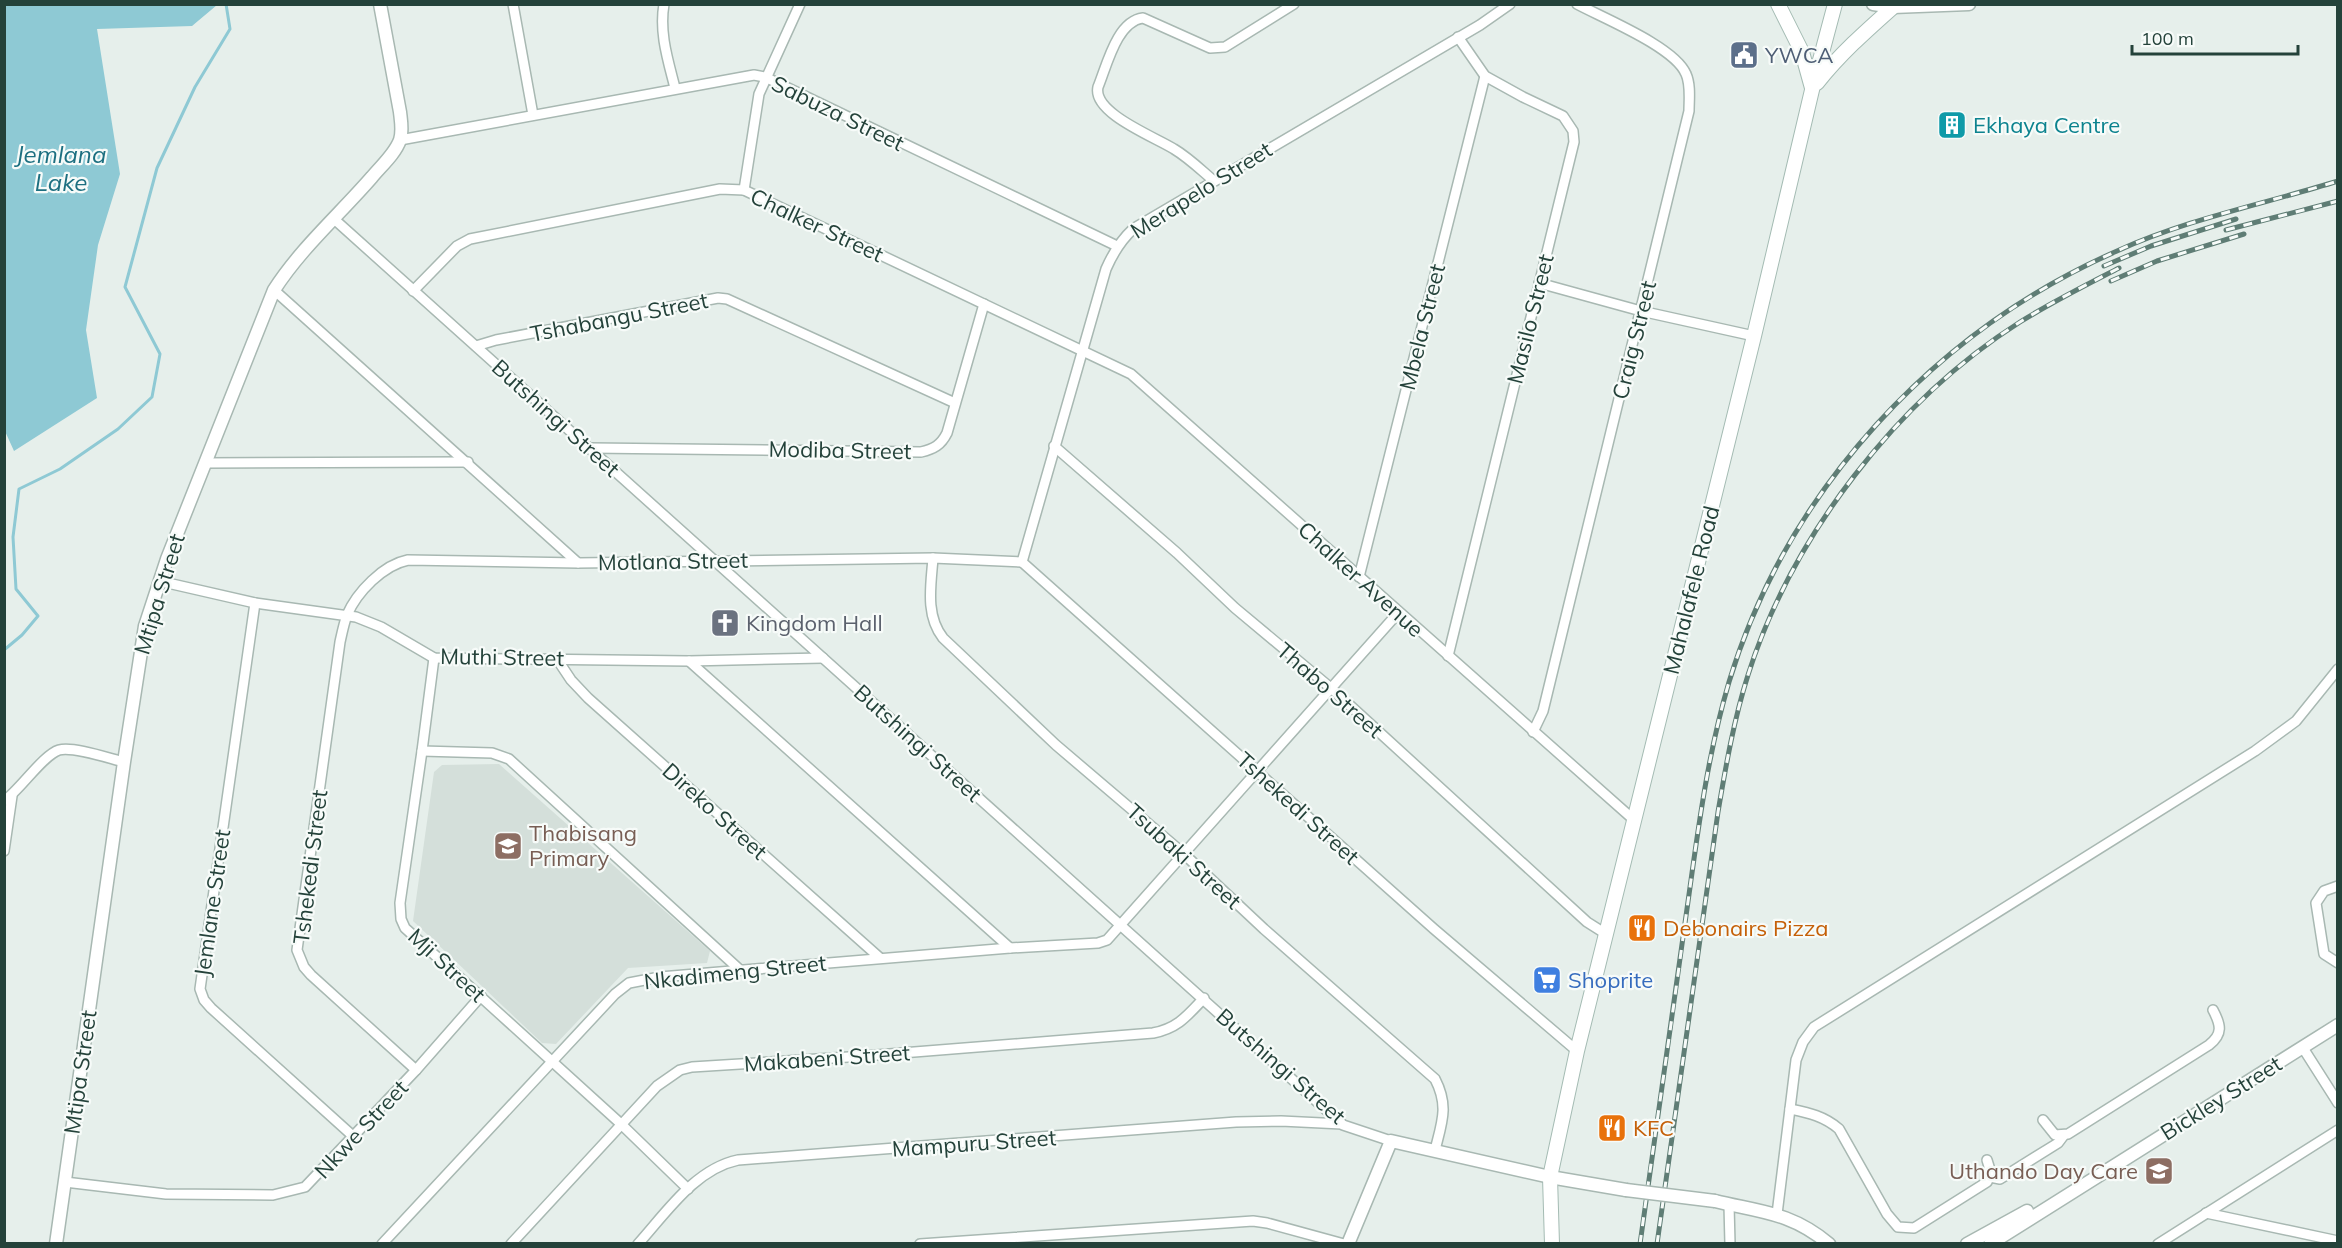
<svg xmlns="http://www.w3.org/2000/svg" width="2342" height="1248" font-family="Mulish,sans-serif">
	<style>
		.built { fill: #d4dfda }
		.water { fill: #8ec9d4 }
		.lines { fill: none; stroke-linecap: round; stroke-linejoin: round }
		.stream { stroke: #8ec9d4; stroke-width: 3 }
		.minor-casing { stroke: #a8b8b2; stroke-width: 12 }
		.tertiary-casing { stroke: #a8b8b2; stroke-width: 15 }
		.secondary-casing { stroke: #a4bbb3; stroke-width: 16 }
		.minor { stroke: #fff; stroke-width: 9 }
		.tertiary { stroke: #fff; stroke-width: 12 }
		.secondary { stroke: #fff; stroke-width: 14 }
		.rail-casing { stroke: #5f7d75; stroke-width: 5 }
		.rail { stroke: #f7fbf9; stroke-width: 3; stroke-dasharray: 9; stroke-linecap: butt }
		.tertiary-bridge-casing { stroke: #a8b8b2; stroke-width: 15; stroke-linecap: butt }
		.tertiary-bridge { stroke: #fff; stroke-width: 12 }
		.labels { text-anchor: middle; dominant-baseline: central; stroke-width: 4.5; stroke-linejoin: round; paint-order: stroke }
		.service-label { font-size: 22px; fill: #4e5e75; stroke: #f7fbf9; text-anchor: start }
		.street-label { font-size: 22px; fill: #24423a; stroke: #f7fbf9 }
		.culture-label { font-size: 22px; fill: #0d838f; stroke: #f7fbf9; text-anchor: start }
		.worship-label { font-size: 22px; fill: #5b616d; stroke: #f7fbf9; text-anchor: start }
		.education-label { font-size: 22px; fill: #785e54; stroke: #f7fbf9; text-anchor: start }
		.food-label { font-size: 22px; fill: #c56008; stroke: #f7fbf9; text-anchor: start }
		.shop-label { font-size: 22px; fill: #366cbe; stroke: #f7fbf9; text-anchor: start }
		.water-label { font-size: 24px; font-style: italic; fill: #1c6f80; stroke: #f7fbf9 }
	</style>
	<rect width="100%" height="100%" fill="#e6efeb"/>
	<path class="built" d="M499,764L710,951L707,963L628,968L556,1044L542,1043L413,921L434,772L442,765Z"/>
	<path class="water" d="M4,5H217L192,26L97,29L120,174L98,245L86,330L97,398L14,451L4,429Z"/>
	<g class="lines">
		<path class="stream" d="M4,650L22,635L38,616L16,589L13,537L19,489L60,469L118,429L152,397L160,354L125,287L157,168L195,87L230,29L226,4"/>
		<g class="minor-casing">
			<g id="minor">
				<path d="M513,4L533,115"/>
				<path d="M664,4C659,33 668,60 675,88"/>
				<path d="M400,140L754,75L765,77L1117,246"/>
				<path d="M1214,181C1201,170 1189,158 1174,149C1155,137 1092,113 1098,87C1107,65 1117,21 1143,18L1210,48L1225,47L1294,4"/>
				<path d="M744,190L759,94L800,4"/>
				<path d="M334,219L1343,1125L1391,1141"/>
				<path d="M1539,283L1641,311L1754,336"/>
				<path d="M274,290L578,563"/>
				<path d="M413,291L457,246L470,239L720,189L744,190L1131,374L1634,820"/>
				<path d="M476,346L496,340L718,298L727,299L955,403"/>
				<path d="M1054,446L1177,553L1235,608L1332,689L1587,922L1606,934"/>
				<path d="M591,448L921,452C934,449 941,445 947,433L984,304"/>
				<path d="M205,463L468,462"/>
				<path d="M933,558C931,585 925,615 943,638L1056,745L1184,854L1264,929L1435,1079C1449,1106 1442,1122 1435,1150"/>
				<path d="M1022,562L1106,269C1113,253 1120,241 1133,229L1480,25L1510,4"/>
				<path d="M1022,562L1434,929L1577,1051"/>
				<path d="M1359,577L1485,76"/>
				<path d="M159,581L255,603L356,617L381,627L434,658L689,661L823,658"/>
				<path d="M255,603L200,989L204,1000L211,1008L354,1137"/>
				<path d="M1448,656L1574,142L1573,131L1563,116L1523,97L1485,76L1458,37"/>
				<path d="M434,658L422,751L400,903L401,919L405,928L621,1124L688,1189"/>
				<path d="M557,659L571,680L588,698L880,958"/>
				<path d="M689,661L1010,948"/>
				<path d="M1533,732L1543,711L1689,111C1689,100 1691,85 1686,74C1675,47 1603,18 1577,4"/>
				<path d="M422,751L492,753L509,759L740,970"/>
				<path d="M4,801C20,790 43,755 59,750C73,746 108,758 124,762"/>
				<path d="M4,851L12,796"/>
				<path d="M2338,886L2324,891L2316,903L2324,954L2338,963"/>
				<path d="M2303,1048L2338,1103"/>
				<path d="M416,1070L311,975L304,967L297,950L340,642C342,633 344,623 347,615C357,592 383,565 408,560L578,563L933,558L1022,562"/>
				<path d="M1790,1109C1809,1113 1824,1116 1839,1129L1887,1214L1898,1227L1914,1228L1987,1182L1991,1173L1987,1160"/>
				<path d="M2043,1120L2055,1135L2068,1134L2209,1045C2223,1034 2221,1025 2213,1010"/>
				<path d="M1990,1177L2000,1179L2058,1143L2064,1135"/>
				<path d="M65,1182L166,1194L273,1195L305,1187L416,1070L481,996"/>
				<path d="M1729,1205L1730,1244"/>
				<path d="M2206,1213L2338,1241"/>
				<path d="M1777,1214L1796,1060L1803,1042L1814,1027L2255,751L2296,721L2338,669"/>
				<path d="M382,1244L615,994L629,983L660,977L1010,948L1098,943L1107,940L1398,613"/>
				<path d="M511,1244L657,1086L680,1070L692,1067L864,1056L1153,1033C1178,1028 1187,1016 1204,998"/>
				<path d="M638,1244C666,1213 695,1169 738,1160L1236,1122L1281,1121L1342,1124"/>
				<path d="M920,1244L1253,1221L1267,1223L1344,1244"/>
				<path d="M2158,1244L2338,1130"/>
			</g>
		</g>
		<g class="tertiary-casing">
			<g id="tertiary">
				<path d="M1873,4L1893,7L1969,4"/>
				<path d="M1715,1201C1760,1212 1791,1212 1829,1244"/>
				<path d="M56,1244L124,762L145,626L167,559L274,290C301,248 339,215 372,177C381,166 395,154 400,140C403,131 401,121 400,112L380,4"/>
				<path d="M1348,1244L1391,1141L1550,1177L1626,1190"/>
				<path d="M1967,1244L2027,1211"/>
				<path d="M1990,1244L2338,1025"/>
			</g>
		</g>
		<g class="secondary-casing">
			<g id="secondary">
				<path d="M1778,4L1802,52L1812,88"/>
				<path d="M1817,83C1840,54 1866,31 1893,7L1890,4"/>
				<path d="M1552,1244L1550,1177L1577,1051L1754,336L1812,90L1835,4"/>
			</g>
		</g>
		<use href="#minor" class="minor"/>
		<use href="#tertiary" class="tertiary"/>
		<use href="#secondary" class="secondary"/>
		<g class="rail-casing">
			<g id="rail">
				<path d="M2226,230L2338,201"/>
				<path d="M2104,266L2151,246L2236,219"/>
				<path d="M2111,281L2157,261L2244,234"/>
				<path d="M1640,1244C1654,1139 1670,1035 1684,930C1696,847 1705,763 1729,682C1787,490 1935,331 2117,251C2187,219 2264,204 2338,181"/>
				<path d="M1657,1244L1718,812C1726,765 1734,719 1748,675C1792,536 1897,400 2020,322C2052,302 2086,285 2119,268"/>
			</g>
		</g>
		<use href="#rail" class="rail"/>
		<g class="tertiary-bridge-casing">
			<path id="tertiary-bridge" d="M1626,1190L1715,1201"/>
		</g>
		<use href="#tertiary-bridge" class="tertiary-bridge"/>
	</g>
	<defs>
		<g id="civic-square" transform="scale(1.5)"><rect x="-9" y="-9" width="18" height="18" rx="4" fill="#5c6f8a" stroke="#f7fbf9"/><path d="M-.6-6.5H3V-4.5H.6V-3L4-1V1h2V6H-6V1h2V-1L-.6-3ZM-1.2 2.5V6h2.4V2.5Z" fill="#fff"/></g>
		<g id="building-square" transform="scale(1.5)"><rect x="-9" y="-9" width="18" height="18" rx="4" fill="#0f9aa8" stroke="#f7fbf9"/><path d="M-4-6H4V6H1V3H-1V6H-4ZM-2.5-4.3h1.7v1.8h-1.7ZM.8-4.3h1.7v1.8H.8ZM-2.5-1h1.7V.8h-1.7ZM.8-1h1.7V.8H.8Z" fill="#fff"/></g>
		<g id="church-square" transform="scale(1.5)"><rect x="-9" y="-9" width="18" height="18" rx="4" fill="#6b7280" stroke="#f7fbf9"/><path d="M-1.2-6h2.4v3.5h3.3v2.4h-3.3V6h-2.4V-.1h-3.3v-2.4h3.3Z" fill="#fff"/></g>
		<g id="school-square" transform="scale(1.5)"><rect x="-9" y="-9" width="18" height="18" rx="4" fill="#8d6e63" stroke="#f7fbf9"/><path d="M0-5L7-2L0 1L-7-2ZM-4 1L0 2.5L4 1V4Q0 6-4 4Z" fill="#fff"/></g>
		<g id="restaurant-square" transform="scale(1.5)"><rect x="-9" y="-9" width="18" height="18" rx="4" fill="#e8710a" stroke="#f7fbf9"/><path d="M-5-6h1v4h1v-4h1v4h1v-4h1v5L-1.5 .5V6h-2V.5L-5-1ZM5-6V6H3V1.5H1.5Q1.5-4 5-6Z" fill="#fff"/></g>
		<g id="supermarket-square" transform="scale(1.5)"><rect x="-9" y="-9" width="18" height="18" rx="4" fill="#3f7fe0" stroke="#f7fbf9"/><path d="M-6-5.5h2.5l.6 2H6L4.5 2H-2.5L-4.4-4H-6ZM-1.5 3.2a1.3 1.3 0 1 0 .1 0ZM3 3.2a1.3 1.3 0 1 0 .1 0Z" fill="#fff"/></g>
	</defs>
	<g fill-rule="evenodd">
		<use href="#civic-square" x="1744" y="55"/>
		<use href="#building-square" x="1952" y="125"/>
		<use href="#church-square" x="725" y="623"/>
		<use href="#school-square" x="508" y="846"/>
		<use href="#restaurant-square" x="1642" y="928"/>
		<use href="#supermarket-square" x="1547" y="980"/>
		<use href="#restaurant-square" x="1612" y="1128"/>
		<use href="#school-square" x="2159" y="1171"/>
	</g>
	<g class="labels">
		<g class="service-label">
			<text x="1765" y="55">YWCA</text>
		</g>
		<g class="street-label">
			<text transform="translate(838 113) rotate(26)">Sabuza Street</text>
			<text transform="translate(1201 190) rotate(-32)">Merapelo Street</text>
			<text transform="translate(817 225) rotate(25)">Chalker Street</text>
			<text transform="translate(619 317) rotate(-11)">Tshabangu Street</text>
			<text transform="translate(1530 319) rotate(-76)">Masilo Street</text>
			<text transform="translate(1422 327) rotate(-76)">Mbela Street</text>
			<text transform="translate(1634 340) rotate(-76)">Craig Street</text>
			<text transform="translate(556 418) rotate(42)">Butshingi Street</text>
			<text transform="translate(840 450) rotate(1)">Modiba Street</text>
			<text transform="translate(673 561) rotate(-1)">Motlana Street</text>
			<text transform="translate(1361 579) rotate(42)">Chalker Avenue</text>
			<text transform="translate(1691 590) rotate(-76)">Mahalafele Road</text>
			<text transform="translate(159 594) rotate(-73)">Mtipa Street</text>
			<text transform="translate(502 657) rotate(1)">Muthi Street</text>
			<text transform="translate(1330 690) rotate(41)">Thabo Street</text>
			<text transform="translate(918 743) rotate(42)">Butshingi Street</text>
			<text transform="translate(1298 808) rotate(42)">Tshekedi Street</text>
			<text transform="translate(715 811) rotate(42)">Direko Street</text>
			<text transform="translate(1184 856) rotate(42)">Tsubaki Street</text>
			<text transform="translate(310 867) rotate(-83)">Tshekedi Street</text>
			<text transform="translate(212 903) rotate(-82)">Jemlane Street</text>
			<text transform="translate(447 965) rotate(43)">Mji Street</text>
			<text transform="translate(735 972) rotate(-6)">Nkadimeng Street</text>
			<text transform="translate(827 1058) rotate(-4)">Makabeni Street</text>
			<text transform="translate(1281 1066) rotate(41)">Butshingi Street</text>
			<text transform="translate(80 1072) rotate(-82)">Mtipa Street</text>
			<text transform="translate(2221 1098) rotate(-32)">Bickley Street</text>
			<text transform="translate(361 1129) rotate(-47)">Nkwe Street</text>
			<text transform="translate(974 1143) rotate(-4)">Mampuru Street</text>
		</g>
		<g class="culture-label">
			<text x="1973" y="125">Ekhaya Centre</text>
		</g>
		<g class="worship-label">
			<text x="746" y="623">Kingdom Hall</text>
		</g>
		<g class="education-label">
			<text x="529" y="833">Thabisang<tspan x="529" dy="25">Primary</tspan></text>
			<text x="2138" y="1171" text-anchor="end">Uthando Day Care</text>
		</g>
		<g class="food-label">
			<text x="1663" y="928">Debonairs Pizza</text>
			<text x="1633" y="1128">KFC</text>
		</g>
		<g class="shop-label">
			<text x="1568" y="980">Shoprite</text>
		</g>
		<g class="water-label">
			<text x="61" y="154">Jemlana<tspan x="61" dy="28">Lake</tspan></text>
		</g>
	</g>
	<rect width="2342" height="1248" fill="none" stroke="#24423a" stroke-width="12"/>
	<path d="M2132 45v9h166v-9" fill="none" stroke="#24423a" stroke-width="3"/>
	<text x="2141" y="45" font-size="18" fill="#24423a" stroke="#f7fbf9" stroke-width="4.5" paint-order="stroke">100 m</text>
</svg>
